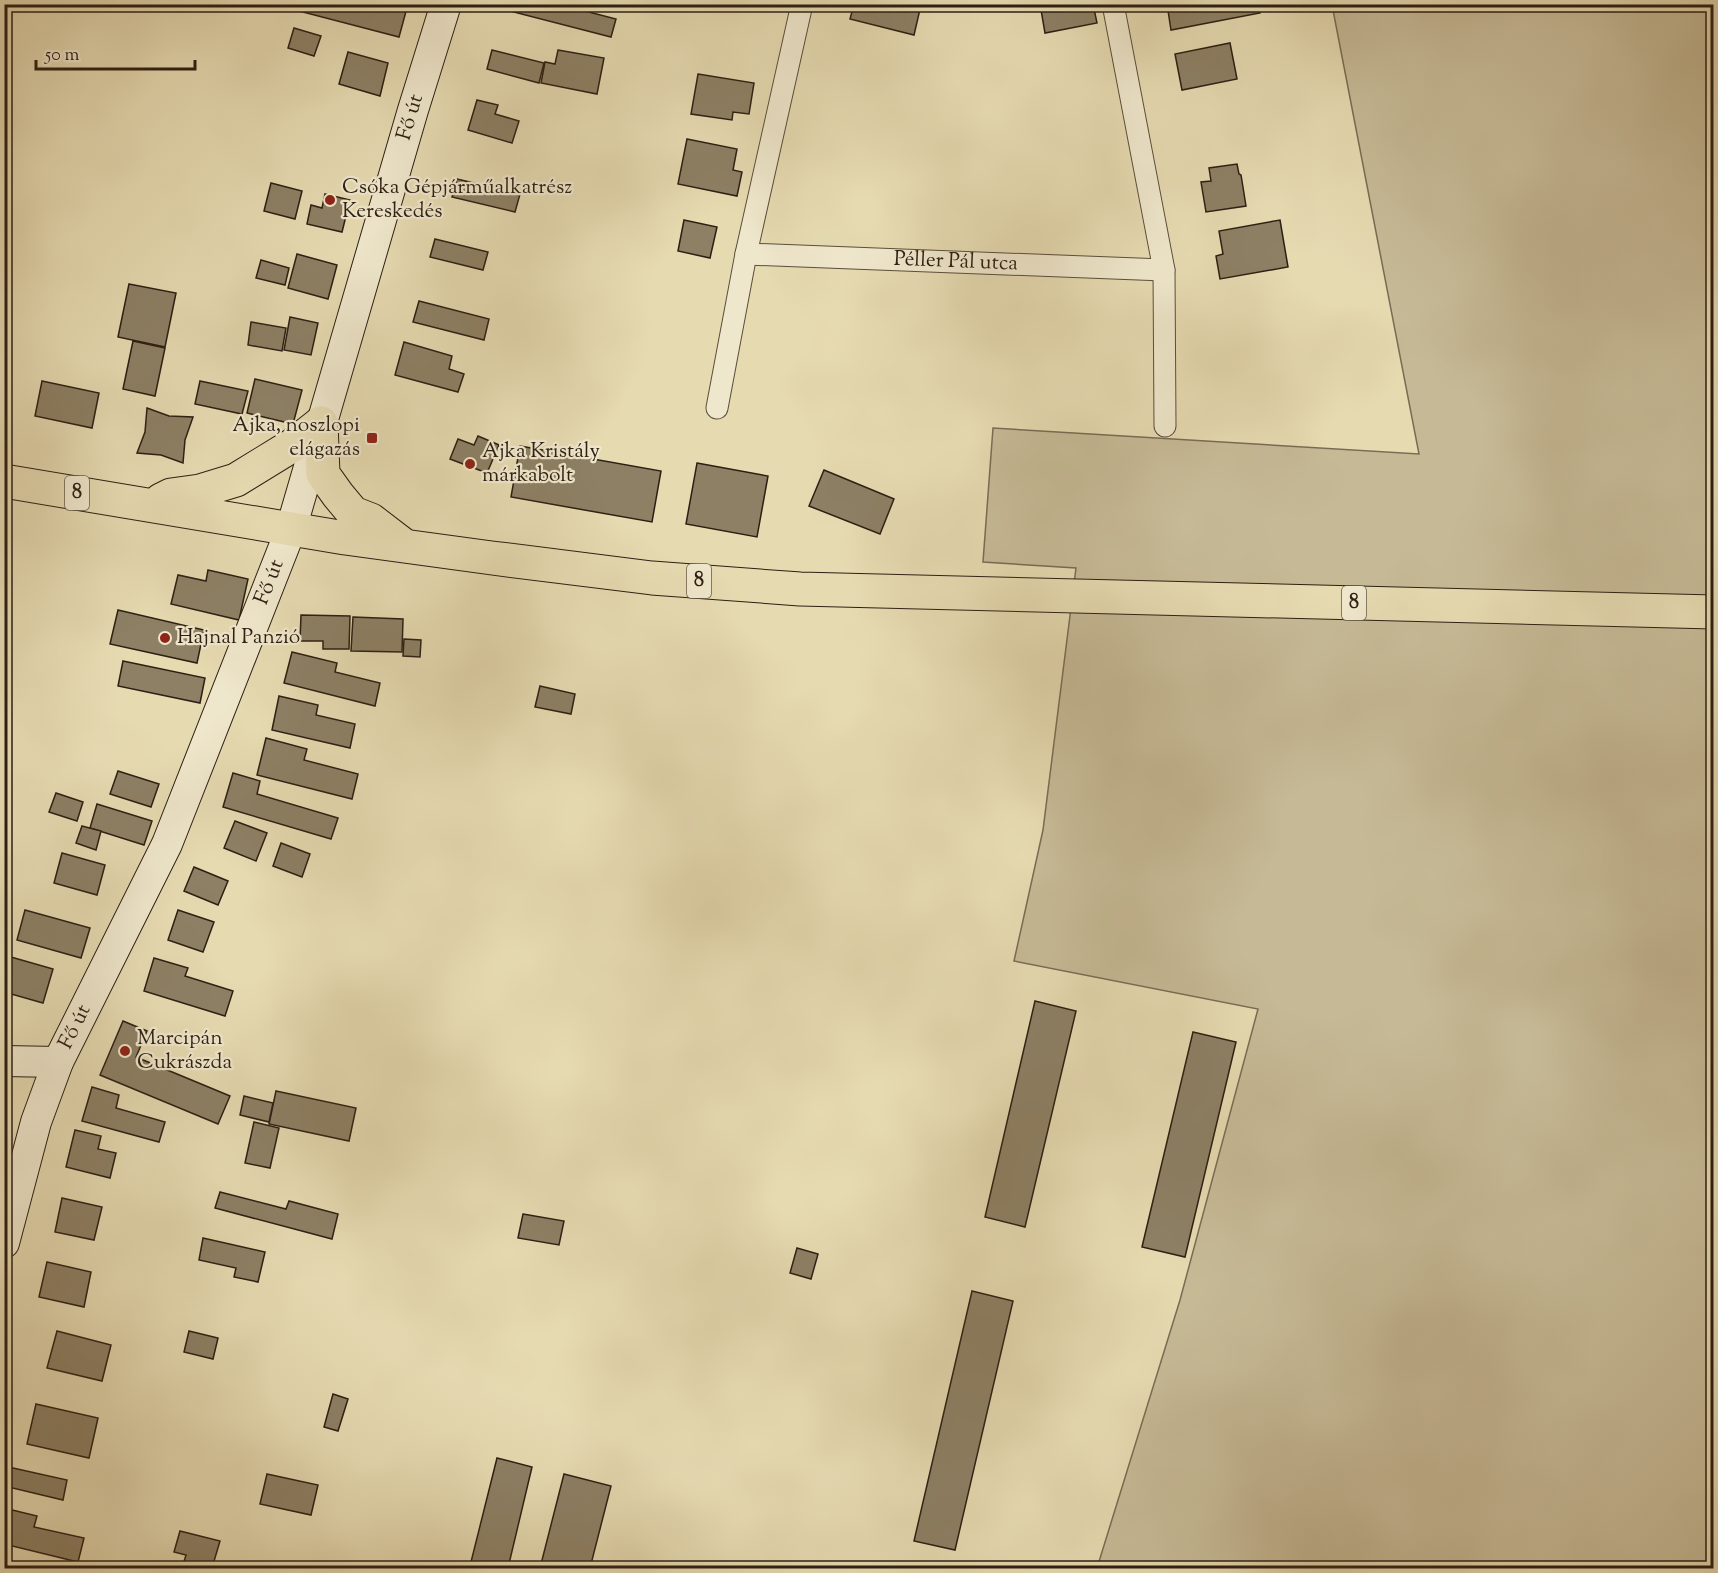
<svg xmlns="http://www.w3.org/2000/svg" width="1718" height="1573" font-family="'Sorts Mill Goudy',serif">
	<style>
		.green { fill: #c6ba96; stroke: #796c54; stroke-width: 1.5 }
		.building { fill: #8d8065; stroke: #2c1f13; stroke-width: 1.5 }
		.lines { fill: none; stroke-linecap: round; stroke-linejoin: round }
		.street-casing { stroke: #5a4e3a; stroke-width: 23 }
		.secondary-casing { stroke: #2c1f13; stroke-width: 32 }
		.primary-casing { stroke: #2c1f13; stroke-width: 35 }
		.street { stroke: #efe7cc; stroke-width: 21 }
		.secondary { stroke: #efe7cc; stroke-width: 30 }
		.primary { stroke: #e6dab1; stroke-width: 33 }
		.poi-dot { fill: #8f2418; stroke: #efe7cc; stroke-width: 2 }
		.labels { text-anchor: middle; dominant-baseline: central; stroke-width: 4.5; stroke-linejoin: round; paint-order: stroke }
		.shield { fill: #efe7cc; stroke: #665b4a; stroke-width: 1.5 }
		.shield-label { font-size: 20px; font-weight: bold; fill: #2c1f13 }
		.street-label { font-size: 21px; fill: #2c1f13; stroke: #efe7cc }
		.poi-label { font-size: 21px; fill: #2c1f13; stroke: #efe7cc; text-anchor: start }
	</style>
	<rect width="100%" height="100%" fill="#e6dab1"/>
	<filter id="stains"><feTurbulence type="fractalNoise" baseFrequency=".00333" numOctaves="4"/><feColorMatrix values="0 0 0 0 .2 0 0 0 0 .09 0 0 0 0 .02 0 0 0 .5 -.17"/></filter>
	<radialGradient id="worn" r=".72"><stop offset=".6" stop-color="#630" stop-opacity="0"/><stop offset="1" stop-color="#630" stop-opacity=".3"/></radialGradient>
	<path class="green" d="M1332,5H1713V1568H1097L1180,1300L1258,1009L1014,961L1043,830L1076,568L983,562L993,428L1419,454Z"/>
	<g class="building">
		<path d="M301,4L382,5L408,4L399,37L299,11Z"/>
		<path d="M503,4H558L616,19L611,37L502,9Z"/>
		<path d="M854,4H921V5L914,35L850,19Z"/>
		<path d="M1040,4H1093L1097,23L1045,33Z"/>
		<path d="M1167,4H1258L1260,13L1171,30Z"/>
		<path d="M294,28L321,36L314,56L288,48Z"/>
		<path d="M1230,43L1237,79L1182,90L1175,54Z"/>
		<path d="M492,50L544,63L539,83L487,69Z"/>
		<path d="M558,50L604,58L597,94L541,83L545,62L555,64Z"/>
		<path d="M348,52L388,63L380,96L339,84Z"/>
		<path d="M698,74L754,83L749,114L733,112L732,120L691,114Z"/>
		<path d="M477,100L498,105L495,114L519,121L512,143L468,130Z"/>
		<path d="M687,139L737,149L733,170L742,172L737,196L678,184Z"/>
		<path d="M1237,164L1239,174L1241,175L1246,206L1206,212L1201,182L1211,181L1209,168Z"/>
		<path d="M457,179L520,194L515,212L452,197Z"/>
		<path d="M271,183L302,191L295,219L264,211Z"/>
		<path d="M325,194L350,200L342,232L307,224L311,205L322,208Z"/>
		<path d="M684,220L717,227L710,258L678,251Z"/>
		<path d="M1280,220L1288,267L1220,279L1216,256L1223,254L1219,231Z"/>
		<path d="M435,239L488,252L483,270L430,257Z"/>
		<path d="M297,254L337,265L328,299L288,288Z"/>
		<path d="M261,260L289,268L285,285L256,278Z"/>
		<path d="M129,284L176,293L165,347L118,337Z"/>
		<path d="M419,301L489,319L484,340L413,322Z"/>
		<path d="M290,317L318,323L311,355L284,350Z"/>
		<path d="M251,322L286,328L282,351L248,345Z"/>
		<path d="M133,341L165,348L155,396L123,389Z"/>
		<path d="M404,342L452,356L449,369L464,374L458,392L395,375Z"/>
		<path d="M255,379L302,390L293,424L247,413Z"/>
		<path d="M42,381L99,393L92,428L35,416Z"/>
		<path d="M200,381L248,391L242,414L195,404Z"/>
		<path d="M147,408L169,416L193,417L185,440L183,463L161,455L137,453L145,432Z"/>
		<path d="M478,436L499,445L487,473L450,459L458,439L474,445Z"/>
		<path d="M520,446L661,471L652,522L511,497Z"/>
		<path d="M697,463L768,476L757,537L686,524Z"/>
		<path d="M824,470L894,499L880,534L809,506Z"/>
		<path d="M208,570L248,579L239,620L171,604L178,575L206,581Z"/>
		<path d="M118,610L204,630L197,663L110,644Z"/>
		<path d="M301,615L350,616L349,649H323V641H300Z"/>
		<path d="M353,617L403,619L402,652L351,651Z"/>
		<path d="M404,639L421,640L420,657L403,656Z"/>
		<path d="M292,652L337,663L335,672L380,683L375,706L284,683Z"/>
		<path d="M123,661L205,678L200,703L118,686Z"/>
		<path d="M540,686L575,694L571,714L535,707Z"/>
		<path d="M279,696L318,705L316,715L355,724L350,748L272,730Z"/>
		<path d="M266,738L307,749L304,760L358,774L352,799L257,775Z"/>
		<path d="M118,771L159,784L151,807L110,794Z"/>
		<path d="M233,773L260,781L257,794L338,818L331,839L223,807Z"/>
		<path d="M56,793L83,802L77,821L49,812Z"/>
		<path d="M97,804L152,821L144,845L90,828Z"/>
		<path d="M235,821L267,833L256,861L224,848Z"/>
		<path d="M82,826L101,831L96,850L76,843Z"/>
		<path d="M281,843L310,854L302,877L273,866Z"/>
		<path d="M62,853L105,865L97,895L54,883Z"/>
		<path d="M194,867L228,881L218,905L184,891Z"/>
		<path d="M25,910L90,928L81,958L17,940Z"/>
		<path d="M178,910L214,922L203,952L168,940Z"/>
		<path d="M11,957L53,969L43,1003L4,992V978Z"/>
		<path d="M154,958L188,968L185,976L233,991L225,1016L144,991Z"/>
		<path d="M1035,1001L1076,1011L1025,1227L985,1217Z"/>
		<path d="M123,1021L147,1031L136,1057L230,1096L218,1124L100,1075Z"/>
		<path d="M1193,1032L1236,1042L1185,1257L1142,1247Z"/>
		<path d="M92,1087L119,1095L116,1108L165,1122L159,1142L82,1121Z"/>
		<path d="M276,1091L356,1108L349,1141L269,1124Z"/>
		<path d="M244,1096L273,1103L269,1122L240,1115Z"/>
		<path d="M254,1122L279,1128L270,1168L245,1163Z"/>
		<path d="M75,1130L101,1136L98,1149L116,1153L110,1178L66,1167Z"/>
		<path d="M220,1192L286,1209L289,1201L338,1214L332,1239L215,1208Z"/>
		<path d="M62,1198L102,1207L94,1240L55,1232Z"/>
		<path d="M523,1214L564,1221L559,1245L518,1238Z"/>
		<path d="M203,1238L265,1252L258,1282L234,1277L236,1268L199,1260Z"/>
		<path d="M797,1248L818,1254L811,1279L790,1273Z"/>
		<path d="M47,1262L91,1272L84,1307L39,1297Z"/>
		<path d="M972,1291L1013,1301L955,1550L914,1541Z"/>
		<path d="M57,1331L111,1345L102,1381L47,1368Z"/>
		<path d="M189,1331L218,1338L213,1359L184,1352Z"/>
		<path d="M333,1394L348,1399L338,1431L324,1427Z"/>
		<path d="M36,1404L98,1418L89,1458L27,1444Z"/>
		<path d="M497,1458L532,1467L508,1568H482L470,1566Z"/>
		<path d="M4,1466L67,1480L63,1500L4,1486Z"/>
		<path d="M267,1474L318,1485L311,1515L260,1504Z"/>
		<path d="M564,1474L611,1486L590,1568H540Z"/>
		<path d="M4,1508L37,1516L34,1527L84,1538L78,1562L4,1544Z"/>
		<path d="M180,1531L220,1541L212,1568H182L186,1555L174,1552Z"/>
		<path d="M4,1561L38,1568H4Z"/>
	</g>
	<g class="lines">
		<g class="street-casing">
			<g id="street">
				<path d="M1113,4L1164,270L1165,426"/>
				<path id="s1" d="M746,254L1164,270"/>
				<path d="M717,408L746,254L802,4"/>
			</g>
		</g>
		<g class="secondary-casing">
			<g id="secondary">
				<path d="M4,1061L58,1062"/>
				<path id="s2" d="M4,1243L36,1122L58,1062L167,844L291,529L413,110L446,4"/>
			</g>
		</g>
		<g class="primary-casing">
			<g id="primary">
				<path d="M321,423L323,474L338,495L353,513L371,520L401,543"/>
				<path d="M4,481L345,538L492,558L652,578L800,589L1714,612"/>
				<path d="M161,500L171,495L200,491L236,480L293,445L321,423"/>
			</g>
		</g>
		<use href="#street" class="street"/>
		<use href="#secondary" class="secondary"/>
		<use href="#primary" class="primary"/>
	</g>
	<g class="poi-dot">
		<circle cx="330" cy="200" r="6"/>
		<rect x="366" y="432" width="12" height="12" rx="3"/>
		<circle cx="470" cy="464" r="6"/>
		<circle cx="165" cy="638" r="6"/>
		<circle cx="125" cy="1051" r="6"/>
	</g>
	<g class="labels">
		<g class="shield">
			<rect x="65" y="476" width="24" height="34" rx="4.5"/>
			<rect x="687" y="564" width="24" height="34" rx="4.5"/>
			<rect x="1342" y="586" width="24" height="34" rx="4.5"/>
		</g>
		<g class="shield-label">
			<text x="77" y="493">8</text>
			<text x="699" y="581">8</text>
			<text x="1354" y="603">8</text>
		</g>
		<g class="street-label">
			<text stroke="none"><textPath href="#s2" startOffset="1200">Fő út</textPath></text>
			<text stroke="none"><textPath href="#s1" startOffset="210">Péller Pál utca</textPath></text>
			<text stroke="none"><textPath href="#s2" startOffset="714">Fő út</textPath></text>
			<text stroke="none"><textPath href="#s2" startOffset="228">Fő út</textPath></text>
		</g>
		<g class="poi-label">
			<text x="342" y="188">Csóka Gépjárműalkatrész<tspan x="342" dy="24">Kereskedés</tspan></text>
			<text x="360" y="426" text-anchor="end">Ajka, noszlopi<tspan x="360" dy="24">elágazás</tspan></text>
			<text x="482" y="452">Ajka Kristály<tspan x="482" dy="24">márkabolt</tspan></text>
			<text x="177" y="638">Hajnal Panzió</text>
			<text x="137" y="1039">Marcipán<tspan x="137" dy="24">Cukrászda</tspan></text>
		</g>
	</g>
	<rect width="1718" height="1573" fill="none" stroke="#e6dab1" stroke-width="24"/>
	<rect x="6" y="6" width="1706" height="1561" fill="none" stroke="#2c1f13" stroke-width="3"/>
	<rect x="12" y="12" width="1694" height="1549" fill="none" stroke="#2c1f13" stroke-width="1.5"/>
	<path d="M36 60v9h159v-9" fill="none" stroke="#2c1f13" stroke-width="3"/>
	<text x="45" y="60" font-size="18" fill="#2c1f13" stroke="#efe7cc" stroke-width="4.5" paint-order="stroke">50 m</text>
	<rect width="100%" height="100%" filter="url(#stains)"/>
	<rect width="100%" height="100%" fill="url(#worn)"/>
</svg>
